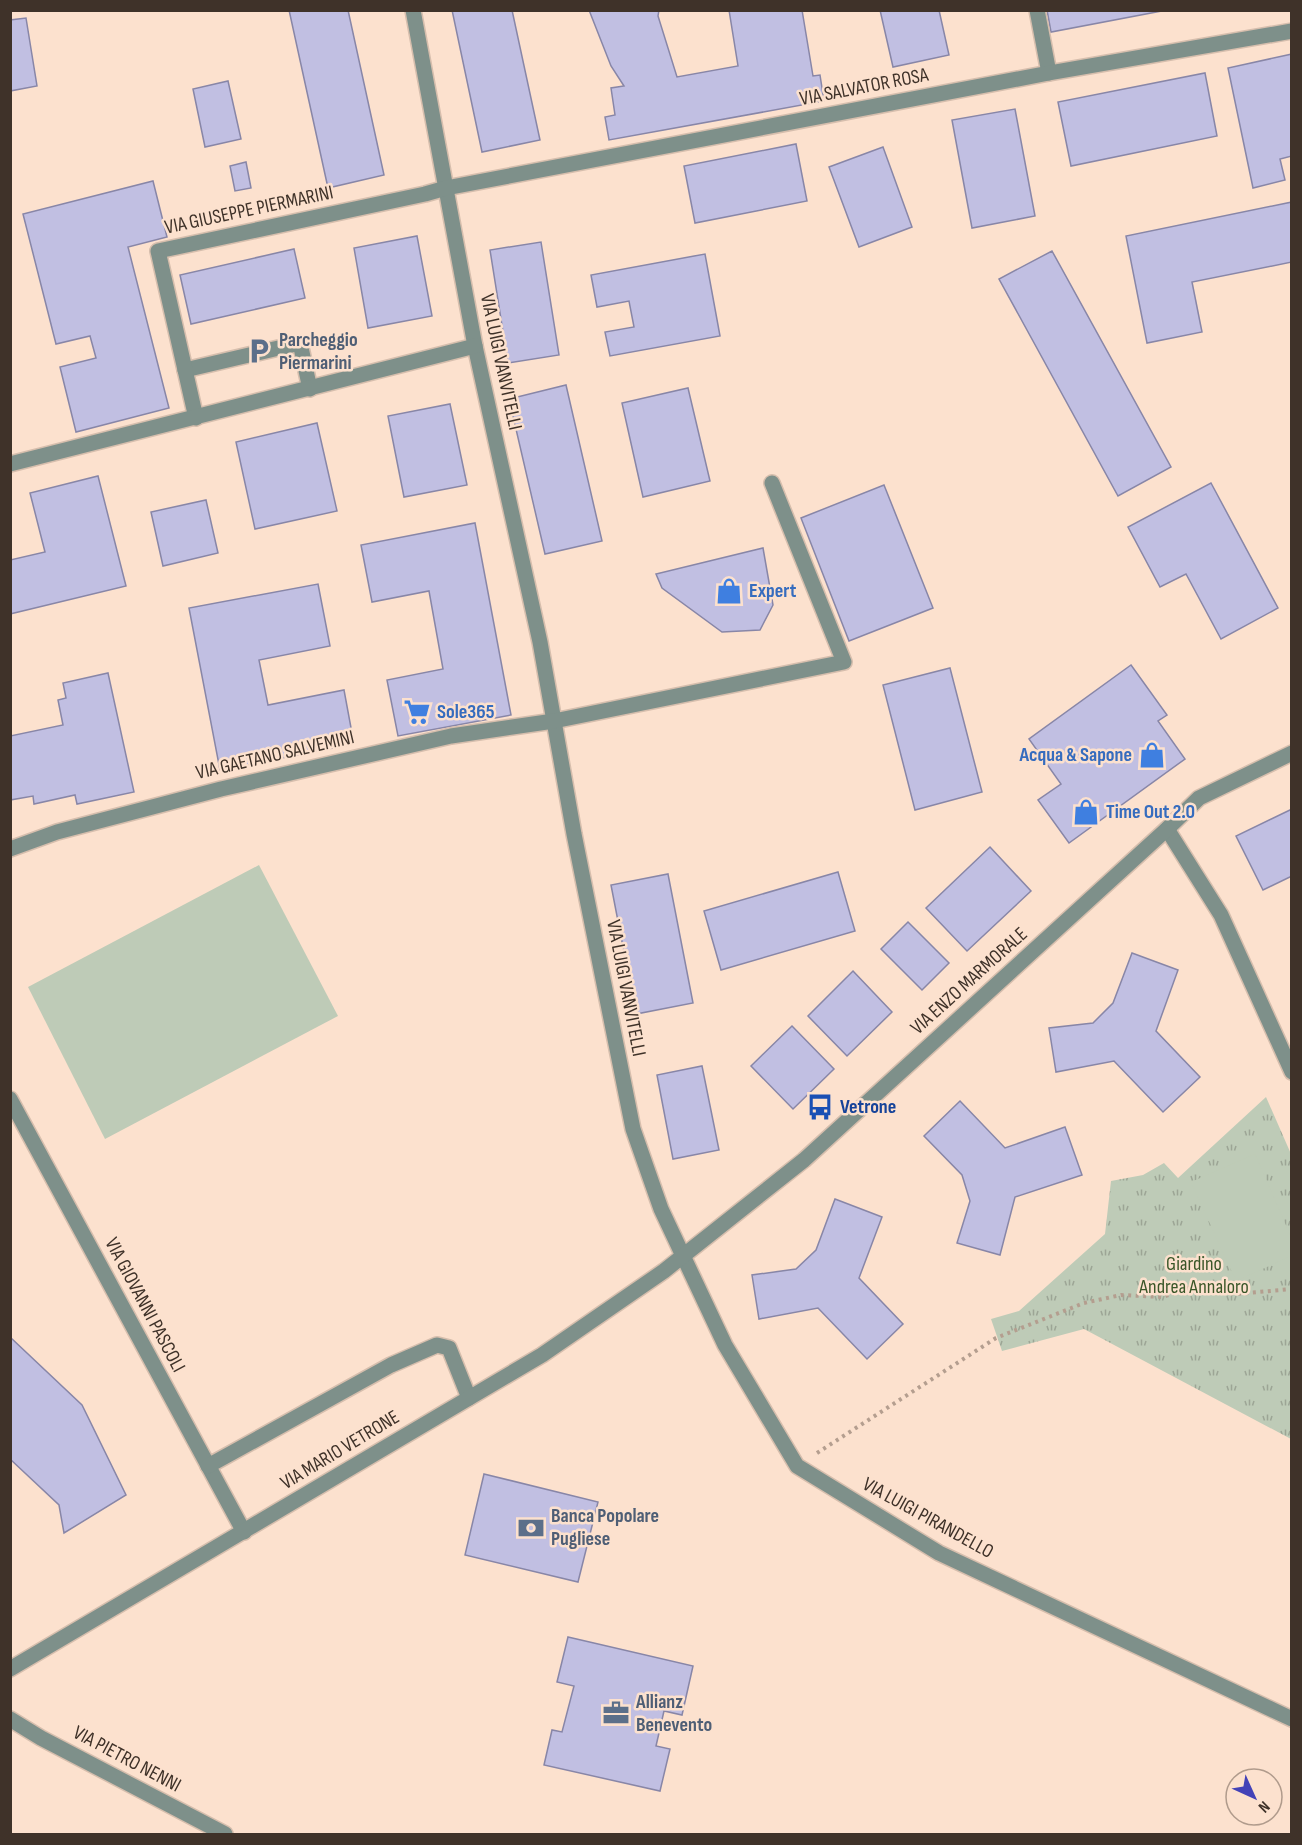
<svg xmlns="http://www.w3.org/2000/svg" width="1302" height="1845" font-family="'Sofia Sans Condensed',sans-serif">
	<style>
		.park { fill: url(#park-tufts) }
		.pitch { fill: #becbb7 }
		.building { fill: #c1bfe2; stroke: #8886a7; stroke-width: 1.5 }
		.lines { fill: none; stroke-linecap: round; stroke-linejoin: round }
		.minor-casing { stroke: #d6bead; stroke-width: 18 }
		.path { stroke: #b49e8f; stroke-width: 4; stroke-dasharray: 3 4.5; stroke-linecap: butt }
		.minor { stroke: #7e908a; stroke-width: 15 }
		.labels { text-anchor: middle; dominant-baseline: central; stroke-width: 5; stroke-linejoin: round; paint-order: stroke }
		.street-label { font-size: 20px; fill: #3f3229; stroke: #fce1ce }
		.service-label { font-size: 20px; font-weight: bold; fill: #4e5e75; stroke: #fce1ce; text-anchor: start }
		.shop-label { font-size: 20px; font-weight: bold; fill: #366cbe; stroke: #fce1ce; text-anchor: start }
		.transit-label { font-size: 20px; font-weight: bold; fill: #164399; stroke: #fce1ce; text-anchor: start }
		.park-label { font-size: 20px; fill: #3a5628; stroke: #fce1ce }
	</style>
	<defs>
		<pattern id="park-tufts" width="24" height="20" patternUnits="userSpaceOnUse" patternTransform="scale(1.5)"><rect width="24" height="20" fill="#becbb7"/><path d="M3 7l-1-3M5 7V3M7 7l1-3M15 17l-1-3M17 17v-4M19 17l1-3" fill="none" stroke="#9ca595"/></pattern>
	</defs>
	<rect width="100%" height="100%" fill="#fce1ce"/>
	<path class="park" d="M1266,1097L1291,1154V1439L1084,1329L1002,1351L991,1319L1019,1311L1105,1234L1111,1181L1143,1175L1164,1163L1178,1178Z"/>
	<g class="pitch">
		<path d="M259,865L338,1016L105,1139L28,987Z"/>
		<path d="M1255,1154L1291,1237V1256L1236,1281L1191,1182Z"/>
	</g>
	<g class="building">
		<path d="M289,10H348L384,175L328,188Z"/>
		<path d="M452,10H512L540,140L482,152Z"/>
		<path d="M589,10H659L658,16L677,77L738,66L729,10H802L813,76L820,75L824,101L609,140L605,117L615,115L611,88L624,86L611,66Z"/>
		<path d="M880,10H939L949,55L893,67Z"/>
		<path d="M1047,10H1167L1051,32Z"/>
		<path d="M26,18L37,86L10,91V20Z"/>
		<path d="M1292,54V156L1280,159L1285,180L1253,188L1228,68Z"/>
		<path d="M1205,73L1217,136L1071,166L1058,102Z"/>
		<path d="M228,81L241,139L205,147L193,89Z"/>
		<path d="M1015,109L1035,216L972,228L952,120Z"/>
		<path d="M796,144L807,201L695,223L684,166Z"/>
		<path d="M883,147L912,227L859,247L829,167Z"/>
		<path d="M246,162L251,188L235,191L230,166Z"/>
		<path d="M153,181L167,237L128,247L169,408L76,432L60,367L96,358L90,336L56,344L23,214Z"/>
		<path d="M1292,202V262L1192,282L1202,332L1147,343L1126,236Z"/>
		<path d="M417,236L432,316L368,328L354,248Z"/>
		<path d="M541,242L559,355L508,363L490,250Z"/>
		<path d="M294,249L305,298L191,324L180,275Z"/>
		<path d="M1052,251L1171,467L1118,496L999,279Z"/>
		<path d="M705,254L720,336L610,356L605,332L634,327L629,301L597,307L591,275Z"/>
		<path d="M566,385L602,541L545,554L509,399Z"/>
		<path d="M688,388L710,481L643,497L622,403Z"/>
		<path d="M450,404L467,485L404,497L388,416Z"/>
		<path d="M317,423L337,511L255,529L236,442Z"/>
		<path d="M98,476L126,586L10,614V560L45,552L30,493Z"/>
		<path d="M1211,483L1278,608L1221,639L1186,574L1160,587L1128,527Z"/>
		<path d="M884,485L933,608L849,641L801,518Z"/>
		<path d="M206,500L218,553L163,566L151,512Z"/>
		<path d="M475,523L511,715L398,736L387,680L443,669L429,591L372,602L361,545Z"/>
		<path d="M763,548L773,605L760,630L722,632L662,588L656,574Z"/>
		<path d="M318,584L330,646L259,660L268,705L344,690L354,744L220,770L189,608Z"/>
		<path d="M1131,665L1167,715L1158,721L1185,759L1069,843L1038,800L1061,784L1029,739Z"/>
		<path d="M950,668L982,792L915,810L883,685Z"/>
		<path d="M108,673L134,792L77,804L75,795L34,804L33,796L10,800V736L63,725L58,700L66,698L63,683Z"/>
		<path d="M1292,809V876L1263,890L1236,836Z"/>
		<path d="M990,847L1031,891L967,951L926,908Z"/>
		<path d="M838,872L855,931L721,970L704,911Z"/>
		<path d="M668,874L693,1003L636,1014L611,885Z"/>
		<path d="M908,922L949,963L922,990L881,949Z"/>
		<path d="M1132,953L1178,970L1156,1031L1200,1077L1163,1112L1114,1061L1056,1072L1049,1028L1093,1023L1113,1003Z"/>
		<path d="M853,971L892,1012L847,1056L808,1016Z"/>
		<path d="M792,1026L834,1069L793,1109L751,1066Z"/>
		<path d="M702,1066L719,1150L673,1159L657,1075Z"/>
		<path d="M960,1101L1005,1148L1065,1127L1082,1175L1015,1197L1000,1255L957,1243L970,1201L962,1175L924,1136Z"/>
		<path d="M835,1199L882,1217L859,1278L903,1324L867,1359L818,1308L759,1319L752,1275L796,1269L816,1250Z"/>
		<path d="M10,1337L82,1405L126,1495L64,1533L59,1505L10,1459Z"/>
		<path d="M484,1474L598,1502L578,1582L465,1555Z"/>
		<path d="M568,1637L693,1666L682,1715L664,1711L656,1746L670,1749L660,1791L544,1765L552,1730L562,1732L574,1686L557,1682Z"/>
	</g>
	<g class="lines">
		<g class="minor-casing">
			<g id="minor">
				<path d="M413,10L475,346L540,642L574,834L633,1129L661,1209L725,1345L797,1466L939,1553L1292,1719"/>
				<path d="M1037,10L1049,73"/>
				<path d="M185,370L300,343L310,389"/>
				<path d="M196,418L158,251L425,194L446,188L1049,73L1292,31"/>
				<path d="M10,464L475,346"/>
				<path d="M1167,829L1221,915L1292,1072"/>
				<path d="M10,849L57,832L221,789L451,736L554,721L844,662L772,483"/>
				<path d="M10,1099L244,1532"/>
				<path d="M208,1466L391,1365L437,1345L449,1348L469,1398"/>
				<path d="M10,1669L542,1355L664,1271L804,1160L1167,829L1199,798L1292,753"/>
				<path d="M10,1719L41,1738L225,1834"/>
			</g>
		</g>
		<path class="path" d="M817,1453L996,1338L1084,1303L1121,1295L1163,1297L1193,1286L1236,1294L1292,1289"/>
		<use href="#minor" class="minor"/>
	</g>
	<defs>
		<g id="parking-bare" transform="scale(2.07)"><path d="M-3.5-5.5H1a3.5 3.5 0 0 1 0 7H-1V5.5H-3.5ZM-1-3.4V-.6H.8a1.4 1.4 0 0 0 0-2.8Z" fill="#5c6f8a" stroke="#fce1ce" stroke-width="2.5" paint-order="stroke"/></g>
		<g id="shop-bare" transform="scale(2.07)"><path d="M-5-2.5h2.3a2.7 3.5 0 0 1 5.4 0H5L5.5 6h-11ZM-1.5-2.5h3a1.5 2.3 0 0 0-3 0Z" fill="#3f7fe0" stroke="#fce1ce" stroke-width="2.5" paint-order="stroke"/></g>
		<g id="supermarket-bare" transform="scale(2.07)"><path d="M-6-5.5h2.5l.6 2H6L4.5 2H-2.5L-4.4-4H-6ZM-1.5 3.2a1.3 1.3 0 1 0 .1 0ZM3 3.2a1.3 1.3 0 1 0 .1 0Z" fill="#3f7fe0" stroke="#fce1ce" stroke-width="2.5" paint-order="stroke"/></g>
		<g id="bus-bare" transform="scale(2.07)"><path d="M-5-6H5V4H4V6H2V4H-2V6H-4V4H-5ZM-3.5-4V0h7V-4ZM-3.5 1.2v1.5H-2V1.2ZM2 1.2v1.5H3.5V1.2Z" fill="#1a4fb4" stroke="#fce1ce" stroke-width="2.5" paint-order="stroke"/></g>
		<g id="bank-bare" transform="scale(2.07)"><path d="M-6-4H6V4H-6ZM0-2.3a2.3 2.3 0 1 0 0 4.6a2.3 2.3 0 1 0 0-4.6Z" fill="#5c6f8a" stroke="#fce1ce" stroke-width="2.5" paint-order="stroke"/></g>
		<g id="office-bare" transform="scale(2.07)"><path d="M-6-3h4V-5.5h4V-3h4V5H-6ZM-1-4.5V-3h2v-1.5ZM-6 0V1H6V0Z" fill="#5c6f8a" stroke="#fce1ce" stroke-width="2.5" paint-order="stroke"/></g>
	</defs>
	<g fill-rule="evenodd">
		<use href="#parking-bare" x="259" y="351"/>
		<use href="#shop-bare" x="729" y="591"/>
		<use href="#supermarket-bare" x="417" y="712"/>
		<use href="#shop-bare" x="1152" y="755"/>
		<use href="#shop-bare" x="1086" y="812"/>
		<use href="#bus-bare" x="820" y="1107"/>
		<use href="#bank-bare" x="531" y="1528"/>
		<use href="#office-bare" x="616" y="1713"/>
	</g>
	<g class="labels">
		<g class="street-label">
			<text transform="translate(864 87) rotate(-11)">VIA SALVATOR ROSA</text>
			<text transform="translate(249 210) rotate(-12)">VIA GIUSEPPE PIERMARINI</text>
			<text transform="translate(501 362) rotate(78)">VIA LUIGI VANVITELLI</text>
			<text transform="translate(275 755) rotate(-13)">VIA GAETANO SALVEMINI</text>
			<text transform="translate(969 981) rotate(-42)">VIA ENZO MARMORALE</text>
			<text transform="translate(626 988) rotate(79)">VIA LUIGI VANVITELLI</text>
			<text transform="translate(145 1305) rotate(62)">VIA GIOVANNI PASCOLI</text>
			<text transform="translate(340 1450) rotate(-31)">VIA MARIO VETRONE</text>
			<text transform="translate(928 1518) rotate(29)">VIA LUIGI PIRANDELLO</text>
			<text transform="translate(127 1759) rotate(28)">VIA PIETRO NENNI</text>
		</g>
		<g class="service-label">
			<text x="279" y="340">Parcheggio<tspan x="279" dy="23">Piermarini</tspan></text>
			<text x="551" y="1516">Banca Popolare<tspan x="551" dy="23">Pugliese</tspan></text>
			<text x="636" y="1702">Allianz<tspan x="636" dy="23">Benevento</tspan></text>
		</g>
		<g class="shop-label">
			<text x="749" y="591">Expert</text>
			<text x="437" y="712">Sole365</text>
			<text x="1132" y="755" text-anchor="end">Acqua &amp; Sapone</text>
			<text x="1106" y="812">Time Out 2.0</text>
		</g>
		<g class="transit-label">
			<text x="840" y="1107">Vetrone</text>
		</g>
		<g class="park-label">
			<text x="1194" y="1264">Giardino<tspan x="1194" dy="23">Andrea Annaloro</tspan></text>
		</g>
	</g>
	<rect width="1302" height="1845" fill="none" stroke="#3f3229" stroke-width="24"/>
	<g transform="translate(1254 1797) rotate(135)"><circle r="28" fill="#fce1ce" stroke="#b09b8c" stroke-width="1.5"/>
	<path d="M0-4.5L10 22L0 15L-10 22Z" fill="#4342b7"/>
	<text y="-9" font-size="16" font-weight="bold" text-anchor="middle" fill="#3f3229">N</text>
	</g>
</svg>
